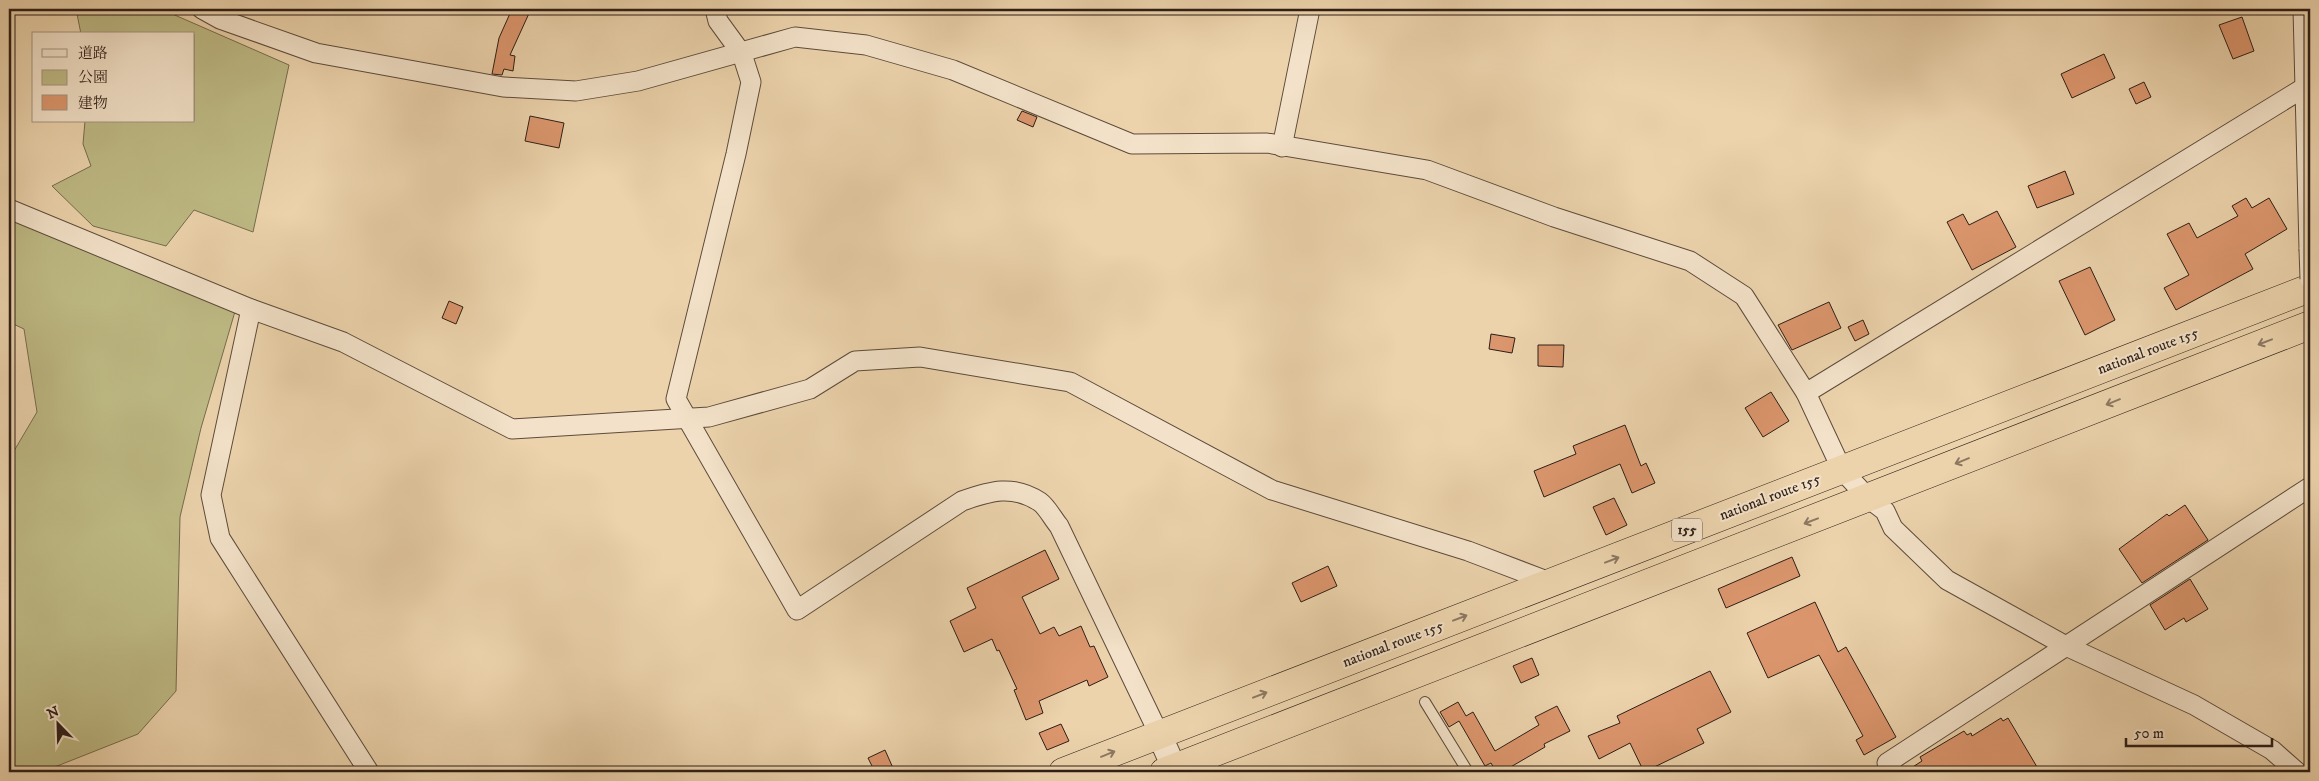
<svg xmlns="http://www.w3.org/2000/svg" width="2319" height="781" font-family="'IM FELL DW Pica','Noto Serif JP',serif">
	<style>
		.green { fill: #beba85; stroke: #766c4e }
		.building { fill: #dc966d; stroke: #2d1e17 }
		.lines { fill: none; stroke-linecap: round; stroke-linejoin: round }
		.service-casing { stroke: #5d4b3c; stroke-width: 12 }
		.minor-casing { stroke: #5d4b3c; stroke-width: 21 }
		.tertiary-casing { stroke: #5d4b3c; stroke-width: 26 }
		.trunk-casing { stroke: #2d1e17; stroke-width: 29 }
		.service { stroke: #f3e2c9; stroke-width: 10 }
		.minor { stroke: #f3e2c9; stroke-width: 19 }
		.tertiary { stroke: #f3e2c9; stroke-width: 24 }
		.trunk { stroke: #ecd3ac; stroke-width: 28 }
		.minor-bridge-casing { stroke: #5d4b3c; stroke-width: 21; stroke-linecap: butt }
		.minor-bridge { stroke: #f3e2c9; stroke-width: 19 }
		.oneway { stroke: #8c7862 }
		.labels { text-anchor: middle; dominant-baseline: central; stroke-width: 4; stroke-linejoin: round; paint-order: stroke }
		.shield { fill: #f3e2c9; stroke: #68594c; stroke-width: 1 }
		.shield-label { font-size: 14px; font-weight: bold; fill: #2d1e17 }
		.street-label { font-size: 15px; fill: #2d1e17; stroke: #f3e2c9 }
	</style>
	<rect width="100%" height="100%" fill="#ecd3ac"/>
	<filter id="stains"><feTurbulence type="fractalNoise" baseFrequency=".004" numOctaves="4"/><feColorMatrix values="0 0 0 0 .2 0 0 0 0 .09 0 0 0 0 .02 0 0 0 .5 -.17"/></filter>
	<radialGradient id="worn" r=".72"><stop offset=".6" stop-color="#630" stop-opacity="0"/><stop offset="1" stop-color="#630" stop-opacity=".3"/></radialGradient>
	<g class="green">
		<path d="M76,9H161L289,65L253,232L194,210L166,246L93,226L52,186L91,166L83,144L85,121H194V34H81Z"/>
		<path d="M9,219L236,308L201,428L180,517L176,691L138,734L42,772H9V456H11L37,412L24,329L9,322Z"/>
	</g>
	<g class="building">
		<path d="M512,9H531L510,55L515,56L513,71L504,69L502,75L492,74L499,38Z"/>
		<path d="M2242,17L2254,51L2233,59L2219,25Z"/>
		<path d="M2104,54L2115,78L2072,98L2061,74Z"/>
		<path d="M2144,82L2151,97L2136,104L2129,89Z"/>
		<path d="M1022,111L1037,117L1033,127L1017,120Z"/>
		<path d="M530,116L564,123L559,148L525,141Z"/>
		<path d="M2065,171L2074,194L2037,208L2028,186Z"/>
		<path d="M2246,198L2252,208L2269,198L2287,229L2245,254L2253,269L2176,310L2164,288L2189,275L2167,234L2189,223L2197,238L2238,216L2232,206Z"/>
		<path d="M1997,211L2016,247L1972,270L1947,222L1963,214L1969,225Z"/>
		<path d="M2090,267L2115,320L2085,335L2059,281Z"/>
		<path d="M449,301L463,307L456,324L442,318Z"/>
		<path d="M1829,302L1841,328L1792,350L1778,325Z"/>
		<path d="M1863,320L1869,334L1855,341L1848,327Z"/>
		<path d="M1491,334L1515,338L1512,353L1489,349Z"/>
		<path d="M1538,345H1564L1563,367L1538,366Z"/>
		<path d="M1771,392L1789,421L1763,437L1745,408Z"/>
		<path d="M1625,425L1641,466L1646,463L1655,483L1632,493L1620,464L1544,497L1534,471L1576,454L1573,446Z"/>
		<path d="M1614,498L1627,525L1606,535L1593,507Z"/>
		<path d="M2185,505L2208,540L2142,583L2119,549L2167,514L2169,516Z"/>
		<path d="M1045,550L1059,579L1022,597L1040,634L1054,627L1059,636L1081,626L1090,647L1094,646L1108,677L1089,686L1087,680L1039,701L1043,713L1026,720L1014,690L1017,689L999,650L997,651L992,639L964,652L950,621L976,608L967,588Z"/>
		<path d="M1792,557L1800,576L1726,608L1718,589Z"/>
		<path d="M1328,566L1337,586L1301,602L1292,583Z"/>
		<path d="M2190,579L2208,609L2186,622L2184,618L2165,630L2150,605Z"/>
		<path d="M1815,602L1838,652L1846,647L1896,737L1864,755L1856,740L1863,736L1819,655L1768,678L1747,633Z"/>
		<path d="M1532,658L1539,675L1521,683L1513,666Z"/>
		<path d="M1710,671L1731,712L1697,729L1704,743L1644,772L1630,743L1599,759L1588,736L1620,723L1617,716Z"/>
		<path d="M1458,702L1466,716L1473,712L1495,751L1539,725L1535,717L1557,706L1570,731L1544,744L1545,747L1502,772H1496L1491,763L1485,766L1459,721L1449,727L1440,712Z"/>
		<path d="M2001,718L2003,721L2008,718L2040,772H1905L1922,761L1920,757L1964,731L1967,735L1971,733L1972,736Z"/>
		<path d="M1061,724L1069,741L1047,750L1039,733Z"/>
		<path d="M885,750L893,768L884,772H875L868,758Z"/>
	</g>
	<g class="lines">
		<g class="service-casing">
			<path id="service" d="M1425,702L1468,772"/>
		</g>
		<g class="minor-casing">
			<g id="minor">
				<path d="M202,9L220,19L316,53L503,87L576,91L638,81L795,37L866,45L953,70L1132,144L1267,143L1427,170L1554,217L1690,261L1744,296L1806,393L1842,470L1868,498L1885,511L1893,528L1947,580L2066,646L2194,705L2272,750L2297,772"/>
				<path d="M715,9L718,21L742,54L751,82L736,154L676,399L797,610L962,501C990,491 1013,484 1040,502C1047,507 1053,519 1059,526L1159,734"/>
				<path d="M2303,9L2309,249"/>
				<path d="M1282,147L1310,9"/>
				<path d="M9,209L251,309L343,342L512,429L709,417L810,389L855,361L920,357L1070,382L1272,490L1468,551L1552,583"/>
				<path d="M251,309L211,495L220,538L369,772"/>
				<path d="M1806,393L2310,84"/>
				<path d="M1894,772L1887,763L2310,487"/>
			</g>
		</g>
		<g class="tertiary-casing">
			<path id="tertiary" d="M1159,734L1176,772"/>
		</g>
		<g class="trunk-casing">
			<g id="trunk">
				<path d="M1063,772L2310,288"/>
				<path d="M1164,772L2310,325"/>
			</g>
		</g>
		<use href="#service" class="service"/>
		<use href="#minor" class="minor"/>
		<use href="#tertiary" class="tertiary"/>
		<use href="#trunk" class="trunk"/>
		<g class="minor-bridge-casing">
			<path id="minor-bridge" d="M2309,249L2310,279"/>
		</g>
		<use href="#minor-bridge" class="minor-bridge"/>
	</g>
	<defs><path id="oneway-shaft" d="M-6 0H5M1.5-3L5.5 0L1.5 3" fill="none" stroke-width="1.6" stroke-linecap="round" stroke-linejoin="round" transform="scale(1.25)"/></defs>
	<g class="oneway">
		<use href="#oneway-shaft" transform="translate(2265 342) rotate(159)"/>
		<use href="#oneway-shaft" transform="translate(2113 402) rotate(158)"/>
		<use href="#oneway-shaft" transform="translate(1962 461) rotate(158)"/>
		<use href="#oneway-shaft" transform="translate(1811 521) rotate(159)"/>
		<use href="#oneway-shaft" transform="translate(1612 560) rotate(-21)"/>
		<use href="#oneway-shaft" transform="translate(1460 618) rotate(-21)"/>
		<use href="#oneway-shaft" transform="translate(1260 695) rotate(-21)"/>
		<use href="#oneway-shaft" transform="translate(1108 754) rotate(-22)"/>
	</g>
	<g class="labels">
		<rect class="shield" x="1672" y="518.5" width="30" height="23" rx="4"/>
		<g class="shield-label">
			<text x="1687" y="530">155</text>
		</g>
		<g class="street-label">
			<text transform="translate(2148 351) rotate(-21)">national route 155</text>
			<text transform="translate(1770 497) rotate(-21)">national route 155</text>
			<text transform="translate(1393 644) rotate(-21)">national route 155</text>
		</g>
	</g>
	<rect width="2319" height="781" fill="none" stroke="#ecd3ac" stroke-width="30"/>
	<rect x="10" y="10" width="2299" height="761" fill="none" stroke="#2d1e17" stroke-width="2.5"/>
	<rect x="15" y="15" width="2289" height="751" fill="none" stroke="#2d1e17"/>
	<rect x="32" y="32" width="162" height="90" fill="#f3e2c9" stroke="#a49482"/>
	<rect x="42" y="49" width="25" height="8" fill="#f3e2c9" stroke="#a49482"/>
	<text x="78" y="58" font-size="15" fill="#2d1e17">道路</text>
	<rect x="42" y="70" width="25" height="15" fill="#beba85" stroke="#a49482"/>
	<text x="78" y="82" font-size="15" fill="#2d1e17">公園</text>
	<rect x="42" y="95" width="25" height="15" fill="#dc966d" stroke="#a49482"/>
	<text x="78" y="108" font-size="15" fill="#2d1e17">建物</text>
	<g transform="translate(58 724) rotate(337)" stroke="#f3e2c9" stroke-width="4" paint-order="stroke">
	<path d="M0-4L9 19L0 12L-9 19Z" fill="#2d1e17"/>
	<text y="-8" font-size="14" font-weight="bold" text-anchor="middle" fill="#2d1e17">N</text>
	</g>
	<path d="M2126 738v8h146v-8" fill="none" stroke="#2d1e17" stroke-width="2.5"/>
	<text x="2134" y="738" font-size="15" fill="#2d1e17" stroke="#f3e2c9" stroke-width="4" paint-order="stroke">50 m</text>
	<rect width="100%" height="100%" filter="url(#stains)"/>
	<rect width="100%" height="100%" fill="url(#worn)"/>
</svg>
